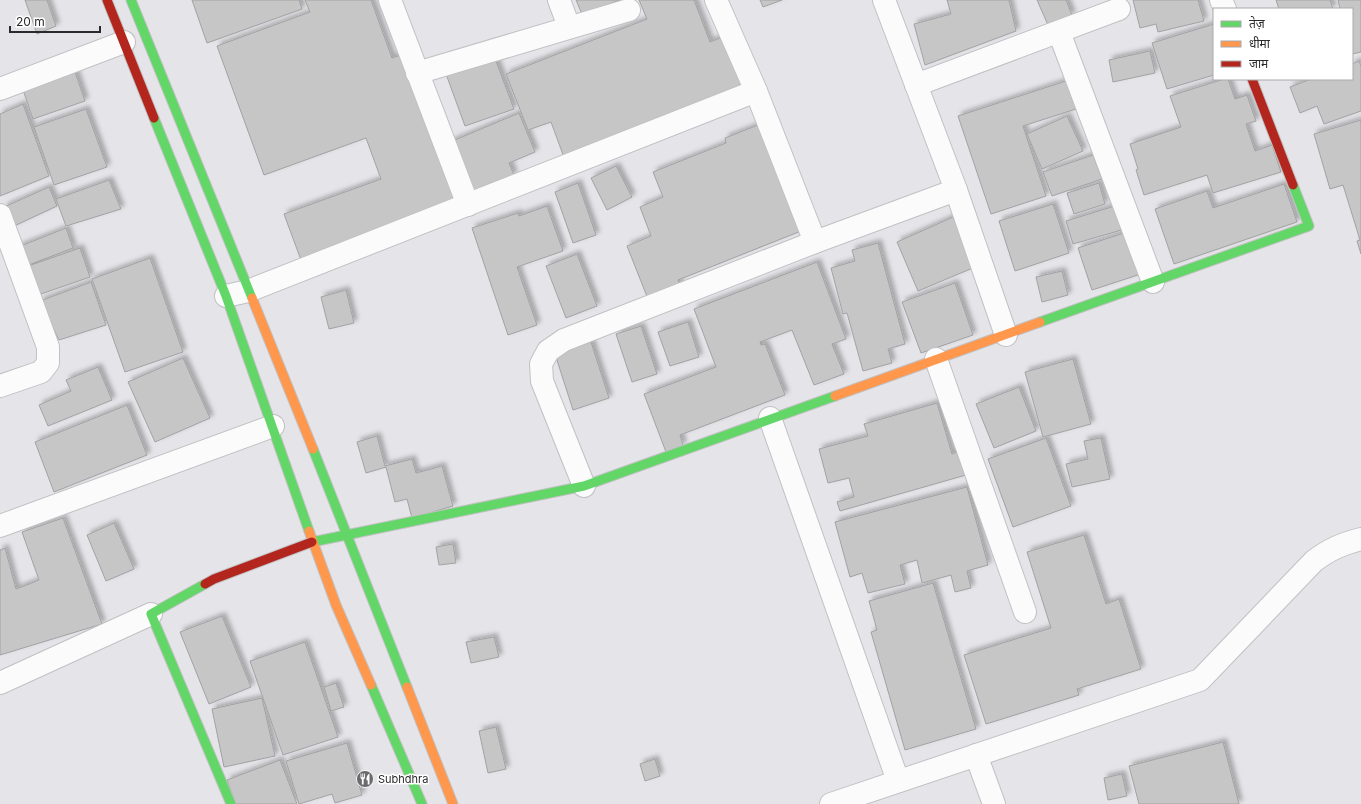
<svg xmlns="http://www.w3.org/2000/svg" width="1361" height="804" font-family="Inter,'Noto Sans Devanagari',sans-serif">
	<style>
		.building { fill: #c7c6c7; stroke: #a2a1a3; filter: url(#shadow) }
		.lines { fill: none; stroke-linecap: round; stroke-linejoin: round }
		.street-casing { stroke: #c1c1c4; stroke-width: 24 }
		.fast-casing { stroke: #c1c1c4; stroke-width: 11 }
		.slow-casing { stroke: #c1c1c4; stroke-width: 11 }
		.jam-casing { stroke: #c1c1c4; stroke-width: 11 }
		.street { stroke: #fbfbfc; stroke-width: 22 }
		.fast { stroke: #63d668; stroke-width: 9 }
		.slow { stroke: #ff974d; stroke-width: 9 }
		.jam { stroke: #b3261e; stroke-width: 9 }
		.labels { text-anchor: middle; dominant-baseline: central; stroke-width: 3; stroke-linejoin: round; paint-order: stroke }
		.poi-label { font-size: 11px; fill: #2a2a2c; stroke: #fff; text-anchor: start }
	</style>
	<defs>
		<filter id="shadow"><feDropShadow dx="3.5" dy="-3.5" stdDeviation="2" flood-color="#0004"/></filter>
	</defs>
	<rect width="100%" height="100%" fill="#e5e5e9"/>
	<g class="building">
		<path d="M25,0H47L56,26L37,34Z"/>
		<path d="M192,0H299L302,9L207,43Z"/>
		<path d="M305,0H371L392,58L404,54L459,202L301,260L284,214L381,179L366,138L264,175L217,46L310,12Z"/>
		<path d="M576,0H620L582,14Z"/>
		<path d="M639,0H694L710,42L725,36L746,91L565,160L551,122L528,130L506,74L647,19Z"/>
		<path d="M760,0H782L763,7Z"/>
		<path d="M947,0H1009L1016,31L925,65L914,24L951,14Z"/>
		<path d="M1037,0H1066L1072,15L1048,25Z"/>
		<path d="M1133,0H1198L1204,21L1158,32L1156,24L1140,28Z"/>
		<path d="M1276,0H1330L1333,9H1279Z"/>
		<path d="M1338,0H1361V52L1352,54V9H1340Z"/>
		<path d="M1214,24V75L1167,89L1152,43Z"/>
		<path d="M1150,51L1155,73L1113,82L1109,60Z"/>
		<path d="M494,56L514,109L465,126L446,74Z"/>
		<path d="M1359,61L1361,66V111L1324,124L1317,106L1300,113L1290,87L1311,79H1352V64Z"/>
		<path d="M74,69L85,101L33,119L22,87Z"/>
		<path d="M1224,79H1228L1235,99L1247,95L1256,121L1246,124L1255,151L1272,145L1281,172L1213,193L1207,175L1144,195L1136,170L1138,169L1130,144L1181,127L1170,96Z"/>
		<path d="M1066,81L1076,109L1023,126L1046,196L991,214L958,116Z"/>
		<path d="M23,104L49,176L0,196V114Z"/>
		<path d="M86,109L107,167L54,185L34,127Z"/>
		<path d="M519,113L535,152L509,163L514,175L471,192L450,142Z"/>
		<path d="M1067,116L1083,151L1042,169L1027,134Z"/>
		<path d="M1361,120V254L1357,241L1360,240L1343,185L1330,189L1314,134Z"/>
		<path d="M758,125L801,231L678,280L680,286L648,299L627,246L651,236L640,207L663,197L653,172L726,143L725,138Z"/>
		<path d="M1093,155L1102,179L1052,196L1043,172Z"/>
		<path d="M616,166L632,197L607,210L591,178Z"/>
		<path d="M109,180L121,209L66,226L56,199Z"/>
		<path d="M578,183L596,235L573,243L555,192Z"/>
		<path d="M1099,183L1105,204L1074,214L1067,193Z"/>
		<path d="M1284,184L1297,222L1174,264L1155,209L1207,191L1213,208Z"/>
		<path d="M49,187L57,206L12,227L4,207Z"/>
		<path d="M1053,204L1069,253L1015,271L999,221Z"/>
		<path d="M1118,205L1125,229L1073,244L1066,221Z"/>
		<path d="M547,206L563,251L517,267L537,325L508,335L472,228L518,213L519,216Z"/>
		<path d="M953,217L975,267L918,291L897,242Z"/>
		<path d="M66,228L73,248L26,266L18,247Z"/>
		<path d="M1130,231L1144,273L1092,290L1078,248Z"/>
		<path d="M878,243L905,344L888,349L892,363L863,371L847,313L843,314L831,268L855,261L852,250Z"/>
		<path d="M80,248L90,277L38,295L28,266Z"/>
		<path d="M577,254L597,306L566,318L546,266Z"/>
		<path d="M150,258L183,352L125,372L92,279Z"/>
		<path d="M817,262L846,339L832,344L844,374L814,385L792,330L760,342L761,345L765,344L785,395L680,435L683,445L666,452L644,394L716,367L694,309Z"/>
		<path d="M1062,271L1068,295L1042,302L1036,277Z"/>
		<path d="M91,282L106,325L59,340L40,301Z"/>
		<path d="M955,283L973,335L921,353L902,302Z"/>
		<path d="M346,290L354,323L329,329L321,297Z"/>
		<path d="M688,322L699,357L670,366L658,332Z"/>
		<path d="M641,326L657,374L632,382L616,334Z"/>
		<path d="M591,342L609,398L573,410L555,354Z"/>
		<path d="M183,358L210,418L155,442L128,382Z"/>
		<path d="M1073,359L1091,424L1043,437L1025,372Z"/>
		<path d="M98,367L112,400L48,426L39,405L71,391L66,380Z"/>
		<path d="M1019,387L1036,431L994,448L976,404Z"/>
		<path d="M937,403L952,454L959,451L966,475L840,511L837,502L854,497L849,478L828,483L819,449L868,436L864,424Z"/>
		<path d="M127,405L147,455L54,492L35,442Z"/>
		<path d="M377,436L385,466L412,459L416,473L442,466L453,506L412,518L407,499L395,502L386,467L366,473L357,442Z"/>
		<path d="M1046,438L1071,506L1013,527L988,459Z"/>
		<path d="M1101,438L1110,479L1072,487L1066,464L1088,459L1084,441Z"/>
		<path d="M967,487L988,565L967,571L971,588L955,592L951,575L922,583L917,560L900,565L905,584L868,593L862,573L850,577L835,522Z"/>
		<path d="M63,518L102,624L0,655V550L5,548L16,589L39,580L22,532Z"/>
		<path d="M114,523L134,569L106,581L87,535Z"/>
		<path d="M1084,535L1106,604L1119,599L1141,669L1077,689L1079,695L986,724L964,655L1051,628L1027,552Z"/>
		<path d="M453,544L456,563L439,565L436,547Z"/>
		<path d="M933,583L976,729L905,750L871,632L877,630L869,601Z"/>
		<path d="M222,616L251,687L209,704L180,632Z"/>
		<path d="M494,637L499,657L471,663L466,642Z"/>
		<path d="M305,642L338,737L283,755L250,661Z"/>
		<path d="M336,683L344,707L331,711L324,687Z"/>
		<path d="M262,698L275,756L224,767L212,709Z"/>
		<path d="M496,727L506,769L488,773L479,731Z"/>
		<path d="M1223,742L1239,804H1139L1129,766Z"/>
		<path d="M347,743L362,795L335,803L332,794L299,804L286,761Z"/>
		<path d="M655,759L660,776L645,781L640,764Z"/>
		<path d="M280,760L297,804H236L227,780Z"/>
		<path d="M1122,774L1127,796L1108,800L1104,778Z"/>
	</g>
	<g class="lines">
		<g class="street-casing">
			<g id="street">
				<path d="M390,0L468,205"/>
				<path d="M559,0L569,27"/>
				<path d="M1221,0L1225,9"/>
				<path d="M1059,32L1153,282"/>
				<path d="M417,73L629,10"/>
				<path d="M916,85L1119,9"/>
				<path d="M0,89L124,42"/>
				<path d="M756,91L815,242L956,190L884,0"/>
				<path d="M956,190L1006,335"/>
				<path d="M0,215L48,347V363L41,372L0,386"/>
				<path d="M226,296L248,291L756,91L716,0"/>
				<path d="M936,359L1025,612"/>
				<path d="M770,418L898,781"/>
				<path d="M584,486L542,381L541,364L548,351L564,340L815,242"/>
				<path d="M0,526L273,426"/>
				<path d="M0,683L151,614"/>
				<path d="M976,755L994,804"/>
				<path d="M831,804L1200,680L1314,561C1330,549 1342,544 1361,539"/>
			</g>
		</g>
		<g class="fast-casing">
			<g id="fast">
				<path d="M131,0L252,298"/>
				<path d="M154,118L226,296L309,531"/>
				<path d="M1040,322L1309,226L1293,185"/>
				<path d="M313,449L407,687"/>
				<path d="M312,542L584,486L835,396"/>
				<path d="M205,584L151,614L231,804"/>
				<path d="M371,685L422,804"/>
			</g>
		</g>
		<g class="slow-casing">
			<g id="slow">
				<path d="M252,298L313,449"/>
				<path d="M835,396L1040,322"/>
				<path d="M309,531L336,605L371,685"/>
				<path d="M407,687L453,804"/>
			</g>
		</g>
		<g class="jam-casing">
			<g id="jam">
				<path d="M107,0L154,118"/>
				<path d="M1252,79L1293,185"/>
				<path d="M205,584L214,579L312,542"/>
			</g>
		</g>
		<use href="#street" class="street"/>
		<use href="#fast" class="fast"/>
		<use href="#slow" class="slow"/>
		<use href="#jam" class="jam"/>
	</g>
	<defs>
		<g id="restaurant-disc" transform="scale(0.9)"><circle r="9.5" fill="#6b6b6e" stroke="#fff"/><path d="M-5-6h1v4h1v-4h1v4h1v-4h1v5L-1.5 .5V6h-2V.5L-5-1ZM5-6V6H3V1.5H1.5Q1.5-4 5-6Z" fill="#fff"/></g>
	</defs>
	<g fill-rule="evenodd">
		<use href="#restaurant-disc" x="365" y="779"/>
	</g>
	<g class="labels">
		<g class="poi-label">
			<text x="378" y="779">Subhdhra</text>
		</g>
	</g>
	<rect x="1213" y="8" width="140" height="72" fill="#ffffff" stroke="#aaaaab"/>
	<rect x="1221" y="21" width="20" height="6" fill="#63d668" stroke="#aaaaab"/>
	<text x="1249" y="28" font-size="12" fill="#2a2a2c">तेज़</text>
	<rect x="1221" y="41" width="20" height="6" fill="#ff974d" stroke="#aaaaab"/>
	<text x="1249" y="48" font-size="12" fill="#2a2a2c">धीमा</text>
	<rect x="1221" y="61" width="20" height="6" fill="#b3261e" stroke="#aaaaab"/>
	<text x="1249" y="68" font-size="12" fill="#2a2a2c">जाम</text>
	<path d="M10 26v6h90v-6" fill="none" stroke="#2a2a2c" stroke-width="2"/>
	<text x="16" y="26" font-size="12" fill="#2a2a2c" stroke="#ffffff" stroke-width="3" paint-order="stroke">20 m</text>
</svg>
